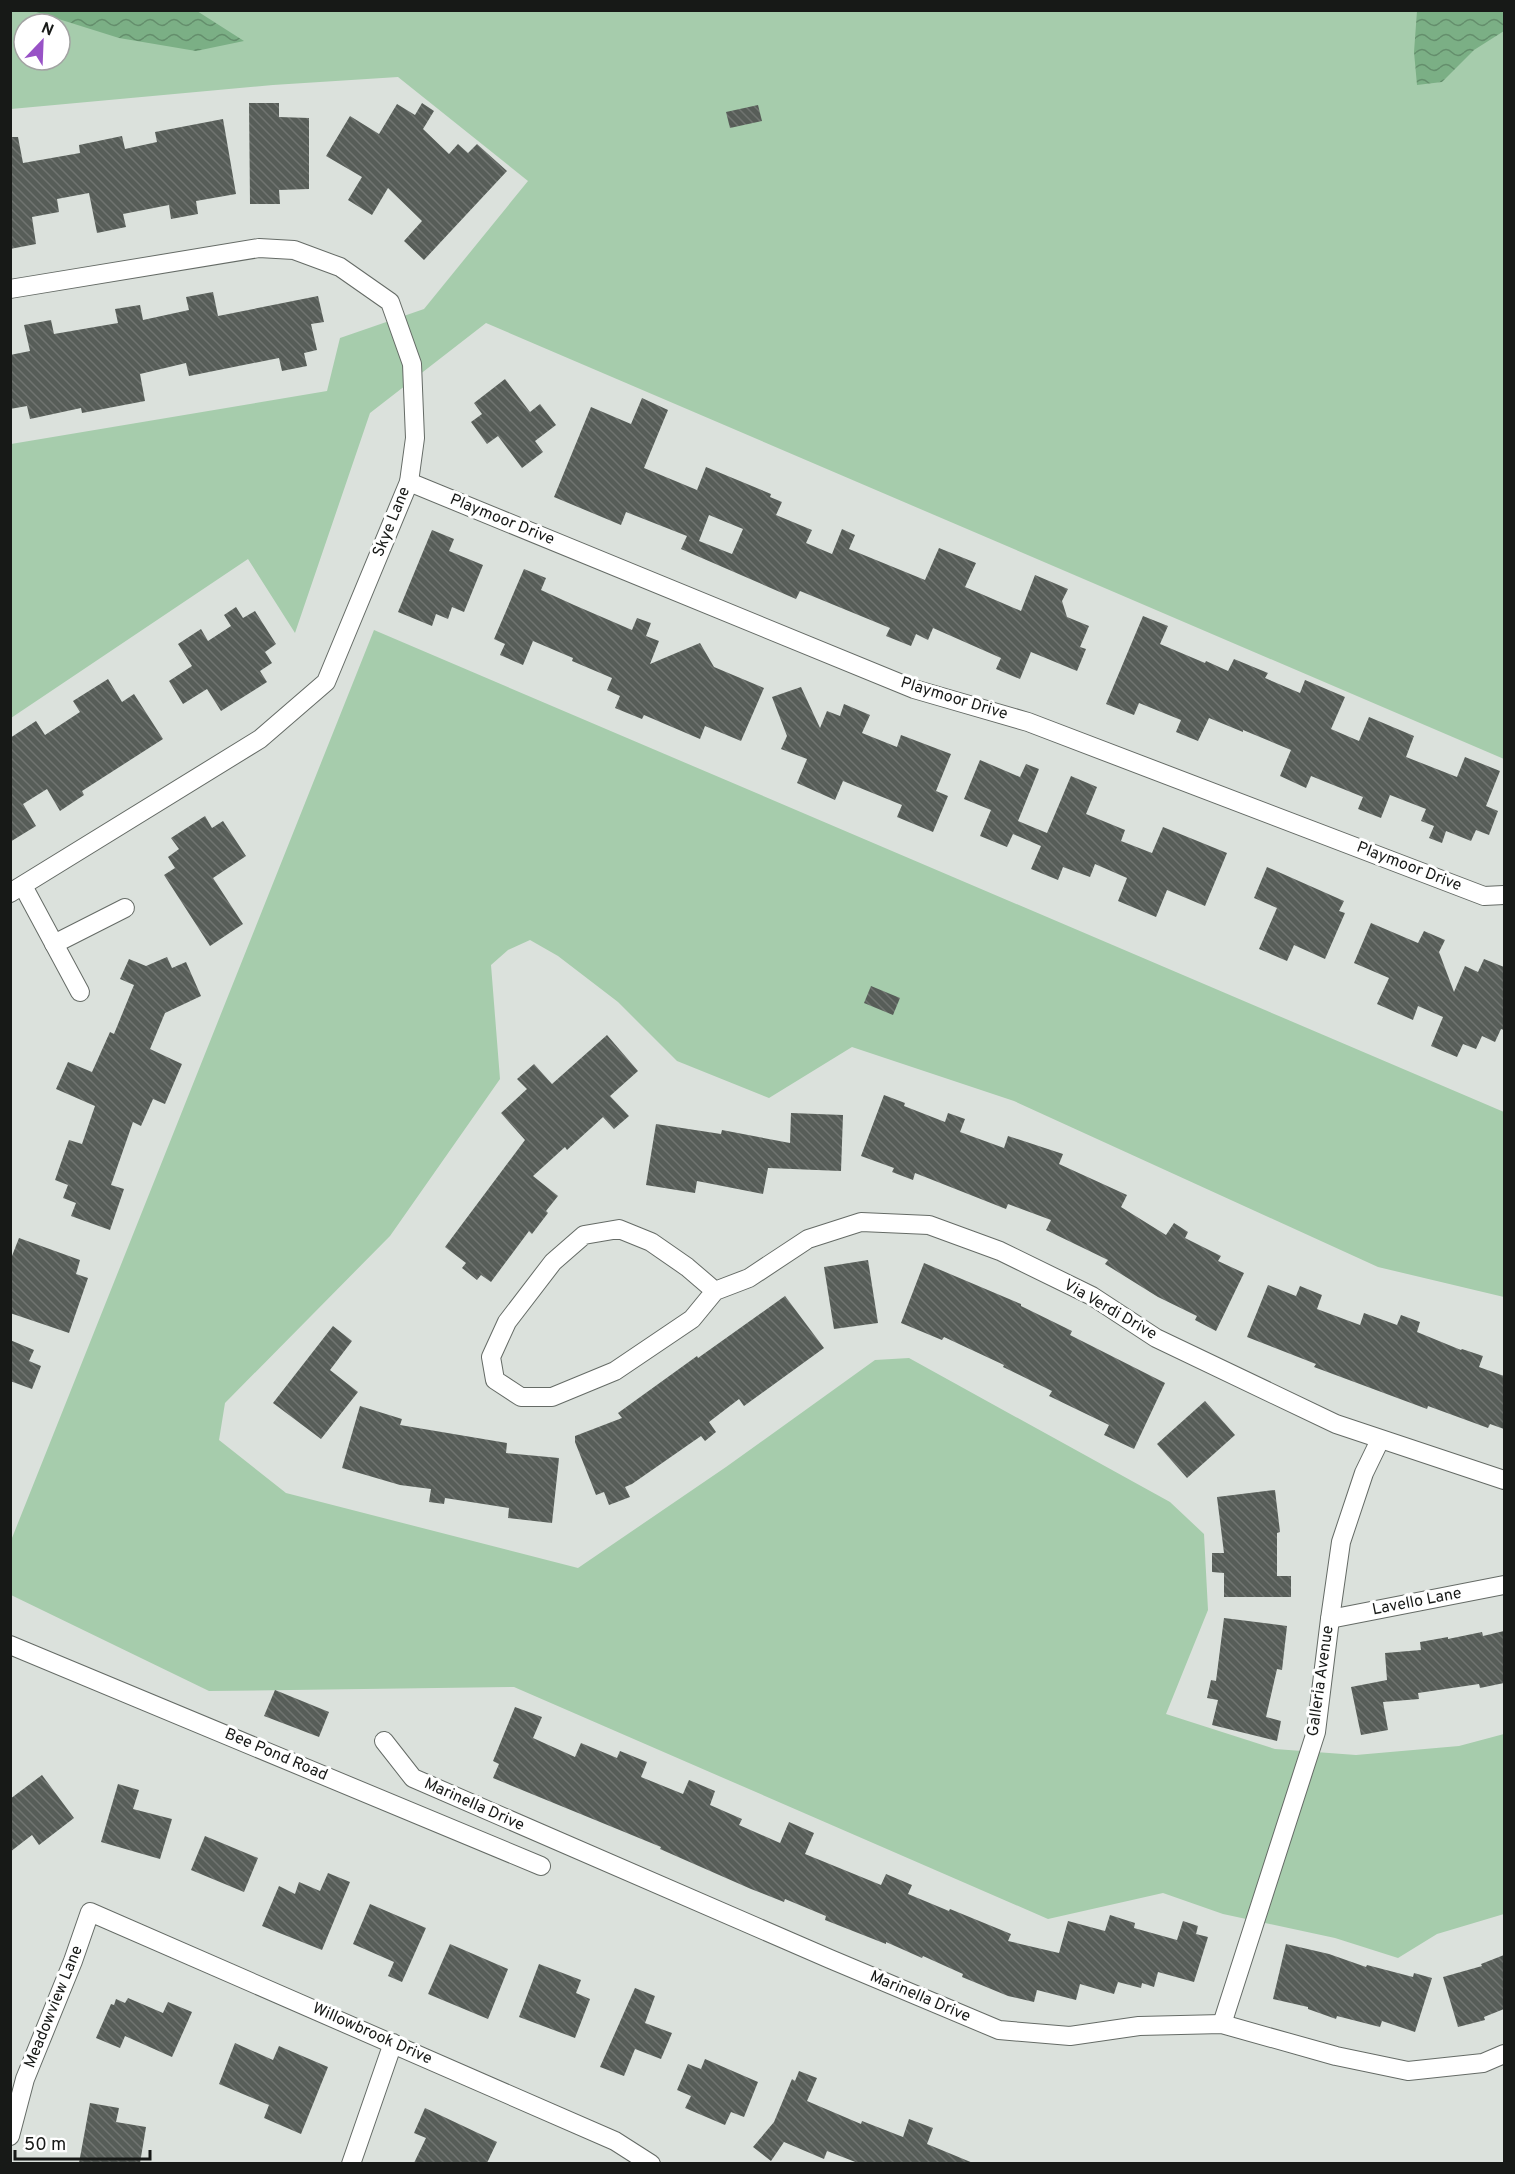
<svg xmlns="http://www.w3.org/2000/svg" width="1515" height="2174" font-family="Overpass,sans-serif">
	<style>
		.grass { fill: #a6ccac; fill-rule: evenodd }
		.water { fill: url(#water-waves) }
		.building { fill: url(#building-back-hatch); fill-rule: evenodd }
		.lines { fill: none; stroke-linecap: round; stroke-linejoin: round }
		.minor-casing { stroke: #656b66; stroke-width: 20 }
		.minor { stroke: #fff; stroke-width: 18 }
		.labels { text-anchor: middle; dominant-baseline: central; stroke-width: 6; stroke-linejoin: round; paint-order: stroke }
		.street-label { font-size: 16px; fill: #171917; stroke: #fff }
	</style>
	<defs>
		<pattern id="water-waves" width="16" height="10" patternUnits="userSpaceOnUse" patternTransform="scale(1.5)"><rect width="16" height="10" fill="#7baf85"/><path d="M0 5q4-4 8 0t8 0" fill="none" stroke="#648e6c"/></pattern>
		<pattern id="building-back-hatch" width="6" height="6" patternUnits="userSpaceOnUse" patternTransform="scale(1.5)"><rect width="6" height="6" fill="#575d58"/><path d="M-1 5l2 2M0 0l6 6M5-1l2 2" fill="none" stroke="#707470"/></pattern>
	</defs>
	<rect width="100%" height="100%" fill="#dbe1dc"/>
	<g class="grass">
		<path d="M10,11H1504V759L486,323L370,413L295,633L248,559L11,718V444L327,391L340,338L424,309L528,181L398,77L273,85L11,109ZM24,24H60V60H24Z"/>
		<path d="M374,630L1504,1112V1297L1378,1267L1014,1101L852,1047L769,1098L677,1061L618,1002L558,956L530,940L508,950L491,965L500,1079L390,1236L225,1403L219,1440L286,1493L578,1568L726,1467L875,1360L909,1358L1170,1502L1204,1534L1208,1610L1166,1714L1275,1749L1356,1755L1459,1746L1504,1734V1914L1437,1934L1398,1958L1335,1938L1223,1914L1163,1893L1048,1919L514,1687L209,1691L11,1595L10,1543Z"/>
	</g>
	<g class="water">
		<path d="M33,11H197L244,41L196,51L119,38Z"/>
		<path d="M1417,11H1504V31L1474,50L1442,82L1417,85L1414,52Z"/>
	</g>
	<g class="building">
		<path d="M249,103H279V117L309,118V189L279,190L280,204H250Z"/>
		<path d="M422,103L434,111L423,129L449,154L458,144L468,153L477,144L507,171L424,260L404,241L422,221L388,188L372,215L348,200L362,177L326,156L350,116L379,134L397,104L415,115Z"/>
		<path d="M758,105L762,121L730,128L726,112Z"/>
		<path d="M223,119L236,194L196,201L198,214L171,219L169,205L123,214L126,227L97,233L89,193L57,199L59,212L32,217L36,244L10,249V137H18L23,163L80,153L79,145L122,136L125,149L157,142L155,132Z"/>
		<path d="M213,292L218,316L318,296L324,322L311,324L317,350L304,353L307,366L282,371L279,358L189,376L186,363L140,374L145,401L82,413L81,408L30,419L27,406L10,409V355L30,351L24,325L51,320L54,334L118,323L115,309L140,305L143,320L189,310L186,297Z"/>
		<path d="M505,379L530,412L540,404L556,425L535,441L543,452L522,468L498,436L487,444L471,422L482,414L474,403Z"/>
		<path d="M642,398L668,410L644,468L697,490L706,467L771,494L770,497L782,502L776,515L812,530L806,543L832,554L842,529L855,535L849,549L925,580L939,548L976,563L965,587L1021,611L1035,575L1068,589L1062,601L1067,617L1089,626L1080,647L1086,649L1077,671L1031,652L1020,679L996,669L1001,658L933,628L928,640L916,634L911,646L886,636L890,628L800,591L796,599L681,549L687,536L626,512L621,525L554,497L591,407L631,424ZM709,515L743,529L732,554L699,541Z"/>
		<path d="M432,530L454,539L449,551L483,565L464,612L452,607L448,619L436,614L432,626L398,612Z"/>
		<path d="M524,569L546,578L541,590L574,605L632,630L637,618L651,623L646,636L659,641L650,664L700,643L714,667L764,688L741,741L705,726L700,739L644,715L642,719L615,708L620,696L607,690L612,678L572,661L573,658L533,641L523,665L500,655L505,644L494,639Z"/>
		<path d="M236,607L243,618L255,611L276,644L265,652L272,663L260,671L267,682L221,711L207,689L183,704L169,681L192,666L178,644L201,629L208,641L231,626L224,615Z"/>
		<path d="M1143,616L1168,626L1160,644L1205,663L1206,661L1228,671L1234,659L1268,673L1265,678L1300,693L1305,680L1345,697L1331,729L1359,741L1369,717L1414,736L1406,757L1457,777L1465,757L1500,771L1486,806L1498,811L1489,835L1476,830L1471,841L1446,831L1442,843L1429,838L1434,826L1421,821L1426,809L1390,795L1381,818L1358,809L1363,797L1311,776L1306,788L1280,776L1291,750L1243,730V732L1209,718L1198,741L1176,732L1181,720L1139,703L1134,715L1106,704Z"/>
		<path d="M108,679L122,702L134,694L163,739L82,791L84,795L60,811L47,789L23,804L36,826L10,842V738L36,721L45,735L80,712L73,701Z"/>
		<path d="M801,687L820,728L827,711L840,716L844,704L870,715L862,733L897,747L901,735L951,754L936,791L948,796L933,832L897,817L902,805L843,781L835,800L797,783L807,759L781,749L787,736L772,697Z"/>
		<path d="M980,760L1020,777L1026,764L1039,769L1018,821L1047,833L1071,776L1097,787L1086,814L1125,830L1121,841L1152,853L1163,827L1227,853L1205,906L1167,890L1156,917L1118,901L1127,878L1095,864L1090,877L1063,867L1058,880L1031,869L1041,846L1013,834L1007,847L980,836L991,810L964,799Z"/>
		<path d="M205,816L212,828L223,821L246,856L213,878L243,924L210,946L164,875L175,868L168,857L179,849L171,838Z"/>
		<path d="M1267,867L1344,901L1339,911L1345,913L1325,959L1294,945L1287,961L1259,949L1277,908L1254,898Z"/>
		<path d="M1371,923L1418,943L1424,931L1445,940L1439,952L1454,992L1465,966L1478,972L1484,959L1504,967V1030L1501,1029L1495,1042L1482,1036L1476,1049L1463,1044L1457,1057L1431,1046L1443,1017L1418,1006L1413,1020L1377,1004L1389,978L1354,963Z"/>
		<path d="M167,957L172,968L186,962L201,996L165,1013L150,1049L182,1064L165,1104L153,1099L141,1126L133,1122L111,1185L124,1189L110,1230L71,1216L76,1203L63,1198L68,1185L55,1180L69,1140L82,1144L95,1106L56,1089L68,1062L92,1072L110,1032L114,1034L134,985L120,979L129,959L146,966Z"/>
		<path d="M871,986L900,998L893,1015L864,1003Z"/>
		<path d="M607,1035L638,1071L610,1096L629,1116L614,1129L603,1117L567,1150L565,1147L533,1176L558,1196L546,1211L548,1213L532,1234L529,1231L491,1282L481,1275L477,1280L462,1268L466,1263L445,1247L525,1140L501,1113L527,1089L517,1079L534,1064L552,1084Z"/>
		<path d="M884,1095L905,1103L904,1106L945,1122L948,1113L965,1119L960,1132L1004,1148L1008,1136L1063,1154L1059,1164L1127,1195L1121,1207L1166,1235L1174,1223L1188,1232L1185,1238L1221,1256L1218,1261L1244,1273L1216,1331L1195,1320L1197,1316L1158,1297L1105,1264L1108,1260L1046,1230L1051,1220L1008,1204L1006,1209L915,1173L913,1180L892,1172L894,1168L861,1156Z"/>
		<path d="M791,1113L843,1115L841,1171L768,1168L763,1194L697,1181L695,1193L646,1185L656,1124L721,1134L722,1130L790,1143Z"/>
		<path d="M19,1238L80,1260L76,1274L88,1278L69,1333L10,1313V1261Z"/>
		<path d="M868,1260L878,1323L834,1329L824,1267Z"/>
		<path d="M924,1263L1021,1304V1306L1072,1331L1070,1335L1165,1383L1134,1449L1104,1435L1109,1425L1049,1396L1052,1391L1003,1367L1004,1365L944,1337L942,1340L901,1323Z"/>
		<path d="M1268,1285L1296,1296L1300,1286L1322,1295L1317,1309L1360,1325L1364,1313L1397,1325L1401,1315L1420,1322L1417,1332L1461,1350L1462,1349L1483,1356L1479,1367L1504,1376V1429L1490,1424L1488,1428L1428,1406L1427,1409L1314,1367L1316,1364L1247,1337Z"/>
		<path d="M785,1296L824,1348L744,1406L739,1399L709,1422L716,1432L705,1441L701,1436L632,1484L625,1487L630,1497L609,1505L604,1492L596,1495L575,1442V1436L622,1418L618,1413L697,1356L698,1358Z"/>
		<path d="M333,1326L352,1341L330,1370L358,1392L321,1439L273,1403Z"/>
		<path d="M10,1340L34,1350L29,1361L41,1366L32,1389L10,1381Z"/>
		<path d="M1205,1401L1235,1435L1187,1478L1157,1444Z"/>
		<path d="M360,1406L402,1419L400,1425L507,1443L506,1453L559,1458L552,1523L508,1518L509,1508L445,1498L444,1504L429,1502L431,1489L400,1485L342,1468Z"/>
		<path d="M1275,1490L1280,1532L1277,1533V1576H1291V1597H1224V1573L1212,1572V1553H1224L1217,1497Z"/>
		<path d="M1224,1618L1287,1626L1282,1670L1277,1669L1266,1717L1281,1721L1277,1741L1212,1725L1218,1700L1207,1698L1211,1680L1216,1681Z"/>
		<path d="M1504,1631V1683L1480,1688L1479,1684L1418,1693L1419,1699L1383,1702L1388,1730L1361,1735L1351,1687L1387,1680L1385,1653L1421,1650L1420,1642L1448,1637V1639L1482,1632L1483,1636Z"/>
		<path d="M275,1690L329,1712L319,1737L264,1716Z"/>
		<path d="M515,1707L542,1717L533,1738L575,1757L581,1743L617,1758L620,1751L647,1762L641,1777L683,1794L689,1780L715,1791L710,1805L742,1819L739,1825L780,1843L789,1822L814,1833L805,1854L881,1885L886,1874L912,1885L908,1894L949,1911L950,1909L1011,1934L1008,1941L1059,1953L1068,1921L1105,1931L1110,1915L1135,1923L1134,1928L1177,1940L1183,1921L1198,1926L1196,1934L1208,1937L1194,1982L1158,1972L1154,1987L1142,1983L1141,1988L1118,1982L1114,1994L1080,1984L1076,2000L1037,1990L1034,2002L1008,1996L962,1977L963,1974L923,1956L922,1958L886,1942V1944L825,1920L826,1916L785,1899L784,1902L751,1889L660,1849L661,1847L493,1778L499,1764L493,1761Z"/>
		<path d="M42,1775L74,1818L39,1845L32,1835L10,1852V1799Z"/>
		<path d="M118,1784L139,1790L133,1809L172,1819L160,1859L101,1842Z"/>
		<path d="M205,1836L258,1858L244,1892L191,1870Z"/>
		<path d="M328,1873L350,1882L322,1950L262,1926L279,1886L295,1894L299,1882L320,1891Z"/>
		<path d="M370,1904L426,1928L402,1982L388,1976L394,1962L353,1944Z"/>
		<path d="M450,1944L508,1969L488,2019L428,1994Z"/>
		<path d="M1286,1944L1329,1954L1366,1967L1367,1965L1413,1977L1414,1973L1432,1978L1415,2032L1382,2021L1380,2027L1337,2016L1336,2019L1308,2009V2007L1273,1999Z"/>
		<path d="M1504,1955V2009L1484,2017L1485,2020L1458,2027L1443,1977L1482,1966L1481,1964Z"/>
		<path d="M539,1964L581,1980L576,1993L590,1999L575,2038L519,2017Z"/>
		<path d="M635,1988L655,1996L645,2023L672,2033L661,2059L635,2049L624,2076L600,2067Z"/>
		<path d="M128,1998L163,2013L168,2002L192,2012L172,2057L125,2036L120,2048L96,2038L111,2004L114,2005L116,1999L125,2003Z"/>
		<path d="M235,2043L273,2060L279,2046L328,2067L301,2134L264,2118L269,2105L219,2084Z"/>
		<path d="M705,2059L758,2082L744,2117L731,2112L725,2125L685,2108L691,2096L677,2090L688,2064L701,2069Z"/>
		<path d="M799,2071L817,2078L807,2101L861,2124L862,2121L903,2137L909,2119L933,2128L927,2144L973,2163H858L827,2151L824,2159L784,2142L771,2161L753,2147L774,2122L792,2079L795,2081Z"/>
		<path d="M90,2103L119,2108L116,2122L146,2127L140,2163H79Z"/>
		<path d="M425,2108L497,2142L487,2163H414L426,2138L414,2133Z"/>
	</g>
	<g class="lines">
		<g class="minor-casing">
			<g id="minor">
				<path d="M10,289L259,248L294,250L340,267L390,302L412,364L415,438L409,482L326,682L260,739L10,893"/>
				<path d="M409,482L914,689L1028,722L1484,896L1504,895"/>
				<path d="M23,886L80,992"/>
				<path d="M54,944L125,908"/>
				<path d="M715,1291L687,1267L651,1242L619,1229L584,1235L553,1262L507,1322L491,1357L495,1380L521,1397H552L615,1371L692,1319L715,1291L749,1278L808,1239L861,1222L929,1225L1000,1251L1092,1296L1156,1338L1336,1424L1504,1480"/>
				<path d="M1330,1619L1504,1585"/>
				<path d="M10,1645L541,1866"/>
				<path d="M384,1741L413,1778L830,1959L999,2030L1070,2036L1139,2026L1222,2024L1336,2056L1408,2071L1483,2063L1504,2054"/>
				<path d="M1222,2024L1316,1732L1330,1619L1341,1542L1364,1473L1380,1440"/>
				<path d="M10,2136L25,2079L73,1961L90,1912L615,2141L651,2164"/>
				<path d="M351,2164L393,2043"/>
			</g>
		</g>
		<use href="#minor" class="minor"/>
	</g>
	<g class="labels">
		<g class="street-label">
			<text transform="translate(502 520) rotate(22)">Playmoor Drive</text>
			<text transform="translate(392 522) rotate(-68)">Skye Lane</text>
			<text transform="translate(954 699) rotate(17)">Playmoor Drive</text>
			<text transform="translate(1409 867) rotate(21)">Playmoor Drive</text>
			<text transform="translate(1110 1310) rotate(30)">Via Verdi Drive</text>
			<text transform="translate(1417 1602) rotate(-11)">Lavello Lane</text>
			<text transform="translate(1321 1681) rotate(-82)">Galleria Avenue</text>
			<text transform="translate(276 1755) rotate(23)">Bee Pond Road</text>
			<text transform="translate(474 1805) rotate(24)">Marinella Drive</text>
			<text transform="translate(920 1997) rotate(23)">Marinella Drive</text>
			<text transform="translate(54 2007) rotate(-68)">Meadowview Lane</text>
			<text transform="translate(372 2034) rotate(24)">Willowbrook Drive</text>
		</g>
	</g>
	<rect width="1515" height="2174" fill="none" stroke="#171917" stroke-width="24"/>
	<g transform="translate(42 42) rotate(23)"><circle r="28" fill="#ffffff" stroke="#a2a3a2" stroke-width="1.5"/>
	<path d="M0-4.5L10 22L0 15L-10 22Z" fill="#9852c6"/>
	<text y="-9" font-size="16" font-weight="bold" text-anchor="middle" fill="#171917">N</text>
	</g>
	<path d="M15 2150v9h135v-9" fill="none" stroke="#171917" stroke-width="3"/>
	<text x="24" y="2150" font-size="18" fill="#171917" stroke="#ffffff" stroke-width="4.5" paint-order="stroke">50 m</text>
</svg>
